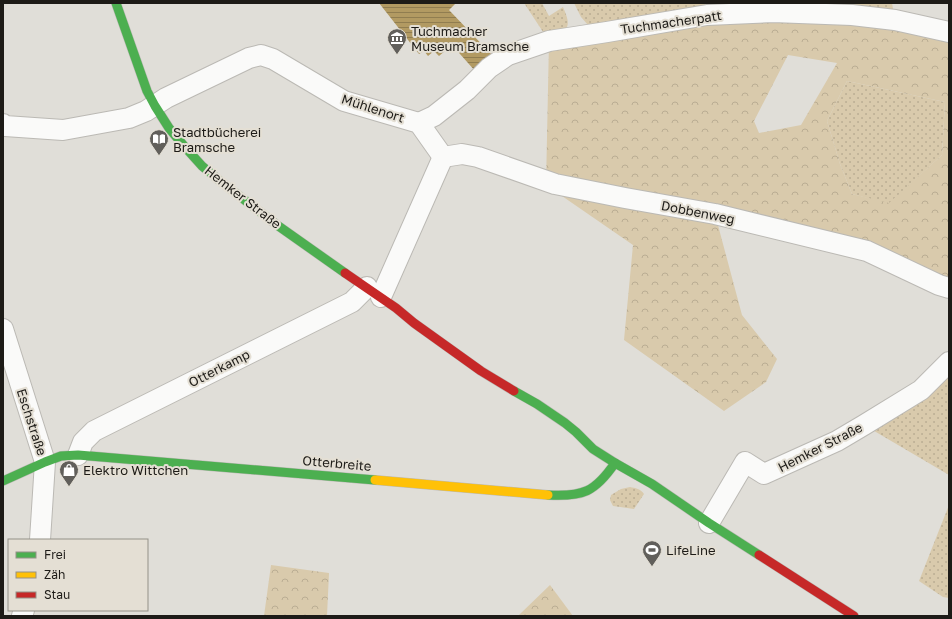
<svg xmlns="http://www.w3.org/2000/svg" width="952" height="619" font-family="'Golos Text',sans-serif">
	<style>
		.grass { fill: url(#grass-dots) }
		.forest { fill: url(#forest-crowns); fill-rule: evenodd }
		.water { fill: url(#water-rules) }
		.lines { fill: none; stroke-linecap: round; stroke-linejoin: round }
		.street-casing { stroke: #bbb9b4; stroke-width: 22 }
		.fast-casing { stroke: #bbb9b4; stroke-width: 10 }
		.slow-casing { stroke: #bbb9b4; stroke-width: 10 }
		.jam-casing { stroke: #bbb9b4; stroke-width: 10 }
		.street { stroke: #fafaf9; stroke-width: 20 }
		.fast { stroke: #4caf50; stroke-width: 9 }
		.slow { stroke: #ffc107; stroke-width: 9 }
		.jam { stroke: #c62828; stroke-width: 9 }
		.labels { text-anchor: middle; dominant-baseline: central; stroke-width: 4; stroke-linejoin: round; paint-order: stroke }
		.street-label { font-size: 13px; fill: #1d1b17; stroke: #e4dfd4 }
		.poi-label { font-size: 13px; fill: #1d1b17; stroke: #e4dfd4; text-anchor: start }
	</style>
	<defs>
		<pattern id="grass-dots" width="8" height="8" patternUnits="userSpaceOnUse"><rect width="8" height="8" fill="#d9caac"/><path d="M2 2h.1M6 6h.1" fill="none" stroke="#baad93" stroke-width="1.8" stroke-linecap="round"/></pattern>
		<pattern id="forest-crowns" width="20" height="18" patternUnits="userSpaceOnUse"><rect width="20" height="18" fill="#d9caac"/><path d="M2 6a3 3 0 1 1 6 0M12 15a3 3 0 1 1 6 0" fill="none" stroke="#baad93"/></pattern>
		<pattern id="water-rules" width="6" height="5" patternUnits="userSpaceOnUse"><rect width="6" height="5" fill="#b29a62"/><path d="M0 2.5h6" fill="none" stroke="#907d50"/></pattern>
	</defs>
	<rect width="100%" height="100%" fill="#e0ded8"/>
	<g class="grass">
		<path d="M524,3H542L549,16L563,7C573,30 567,28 549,41Z"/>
		<path d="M574,3H705L707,15L588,25L581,17Z"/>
		<path d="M771,3H892L895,20Z"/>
		<path d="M847,81L945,102L942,155L889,204L852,194L840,164L827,121Z"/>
		<path d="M949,362V475L864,425Z"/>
		<path d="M630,487C635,488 641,489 644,494L634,509L613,506L610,500L611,495L621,489Z"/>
		<path d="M949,505V598L943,597L919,581Z"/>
	</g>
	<g class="forest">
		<path d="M773,12L949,32V288L867,251L715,214L742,315L777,359L766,382L724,411L624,340L633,245L546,185L549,41ZM788,55L837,63L801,125L759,133L754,121ZM847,81L945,102L942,155L889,203L852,194L840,164L827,121Z"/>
		<path d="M271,565L329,573L327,616H264Z"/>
		<path d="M550,585L573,616H518L521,613Z"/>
	</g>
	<path class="water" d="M379,3H456L449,10L494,57L476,72L452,45L439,56L434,51L428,56L424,51L419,54Z"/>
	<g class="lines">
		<g class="street-casing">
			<g id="street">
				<path d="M419,123L434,116L467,90L489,68L508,55L549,41L607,32L707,15L773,12L852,15L895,20L949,32"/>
				<path d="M3,124L5,126L63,130L129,118L146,111L166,98L249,58L261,55L273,59L344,101L419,123L443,157"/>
				<path d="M443,157L462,154L478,157L555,184L625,198L715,214L867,251L939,285L949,288"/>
				<path d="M381,297L443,157"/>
				<path d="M3,329L45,462L40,540"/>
				<path d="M78,455L83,442L94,431L352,302L367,287"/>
				<path d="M709,523L745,462L764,474L837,441L864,425L921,390L949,362"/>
				<path d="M22,616L24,610"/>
			</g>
		</g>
		<g class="fast-casing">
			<g id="fast">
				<path d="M116,3L147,91L155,106L169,128L184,146L202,166L220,181L277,225L345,273"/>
				<path d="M514,391L537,404L565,423L576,432L593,449L615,463L652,484L709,523L759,555"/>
				<path d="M3,481L45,462L61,456L78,455L375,480"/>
				<path d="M548,495C583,497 595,492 615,463"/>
			</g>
		</g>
		<g class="slow-casing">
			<path id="slow" d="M375,480L548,495"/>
		</g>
		<g class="jam-casing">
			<g id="jam">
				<path d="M345,273L396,308L414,323L481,371L514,391"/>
				<path d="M759,555L854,616"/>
			</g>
		</g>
		<use href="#street" class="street"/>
		<use href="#fast" class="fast"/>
		<use href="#slow" class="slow"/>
		<use href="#jam" class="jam"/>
	</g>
	<defs>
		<g id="museum-pin" transform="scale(1)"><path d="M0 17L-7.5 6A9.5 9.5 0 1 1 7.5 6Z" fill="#615f5b" stroke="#e4dfd4"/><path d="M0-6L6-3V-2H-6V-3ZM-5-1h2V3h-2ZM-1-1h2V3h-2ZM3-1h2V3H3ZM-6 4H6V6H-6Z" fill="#fff"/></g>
		<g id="library-pin" transform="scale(1)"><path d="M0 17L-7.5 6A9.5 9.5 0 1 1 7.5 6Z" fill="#615f5b" stroke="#e4dfd4"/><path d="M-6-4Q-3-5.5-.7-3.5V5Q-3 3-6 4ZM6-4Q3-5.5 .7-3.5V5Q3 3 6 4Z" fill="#fff"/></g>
		<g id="shop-pin" transform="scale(1)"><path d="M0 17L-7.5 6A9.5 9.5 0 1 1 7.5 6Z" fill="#615f5b" stroke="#e4dfd4"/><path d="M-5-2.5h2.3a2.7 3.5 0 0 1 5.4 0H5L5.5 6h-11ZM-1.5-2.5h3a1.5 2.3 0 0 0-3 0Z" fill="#fff"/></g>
		<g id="stadium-pin" transform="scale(1)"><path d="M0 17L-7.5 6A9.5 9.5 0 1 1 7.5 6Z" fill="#615f5b" stroke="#e4dfd4"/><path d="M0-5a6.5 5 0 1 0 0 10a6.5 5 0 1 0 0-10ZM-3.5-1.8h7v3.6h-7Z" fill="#fff"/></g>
	</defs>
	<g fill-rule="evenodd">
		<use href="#museum-pin" x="397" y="38"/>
		<use href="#library-pin" x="159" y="139"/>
		<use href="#shop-pin" x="69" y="470"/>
		<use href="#stadium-pin" x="652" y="550"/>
	</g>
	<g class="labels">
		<g class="street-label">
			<text transform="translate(671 22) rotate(-8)">Tuchmacherpatt</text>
			<text transform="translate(373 108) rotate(18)">Mühlenort</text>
			<text transform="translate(243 197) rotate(38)">Hemker Straße</text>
			<text transform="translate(698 212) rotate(11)">Dobbenweg</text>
			<text transform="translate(219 368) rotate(-27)">Otterkamp</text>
			<text transform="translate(32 422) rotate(72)">Eschstraße</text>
			<text transform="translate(820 447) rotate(-27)">Hemker Straße</text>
			<text transform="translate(337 463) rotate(5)">Otterbreite</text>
		</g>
		<g class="poi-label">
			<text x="411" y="31">Tuchmacher<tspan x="411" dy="15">Museum Bramsche</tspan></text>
			<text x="173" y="132">Stadtbücherei<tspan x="173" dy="15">Bramsche</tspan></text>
			<text x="83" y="470">Elektro Wittchen</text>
			<text x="666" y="550">LifeLine</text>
		</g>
	</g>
	<rect width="952" height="619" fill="none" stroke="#1d1b17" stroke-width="8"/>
	<rect x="8" y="539" width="140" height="72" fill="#e4dfd4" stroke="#949188"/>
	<rect x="16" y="552" width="20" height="6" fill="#4caf50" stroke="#949188"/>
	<text x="44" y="559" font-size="12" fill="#1d1b17">Frei</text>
	<rect x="16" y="572" width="20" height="6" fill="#ffc107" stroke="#949188"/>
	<text x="44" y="579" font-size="12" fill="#1d1b17">Zäh</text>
	<rect x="16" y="592" width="20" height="6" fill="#c62828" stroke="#949188"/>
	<text x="44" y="599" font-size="12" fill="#1d1b17">Stau</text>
</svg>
